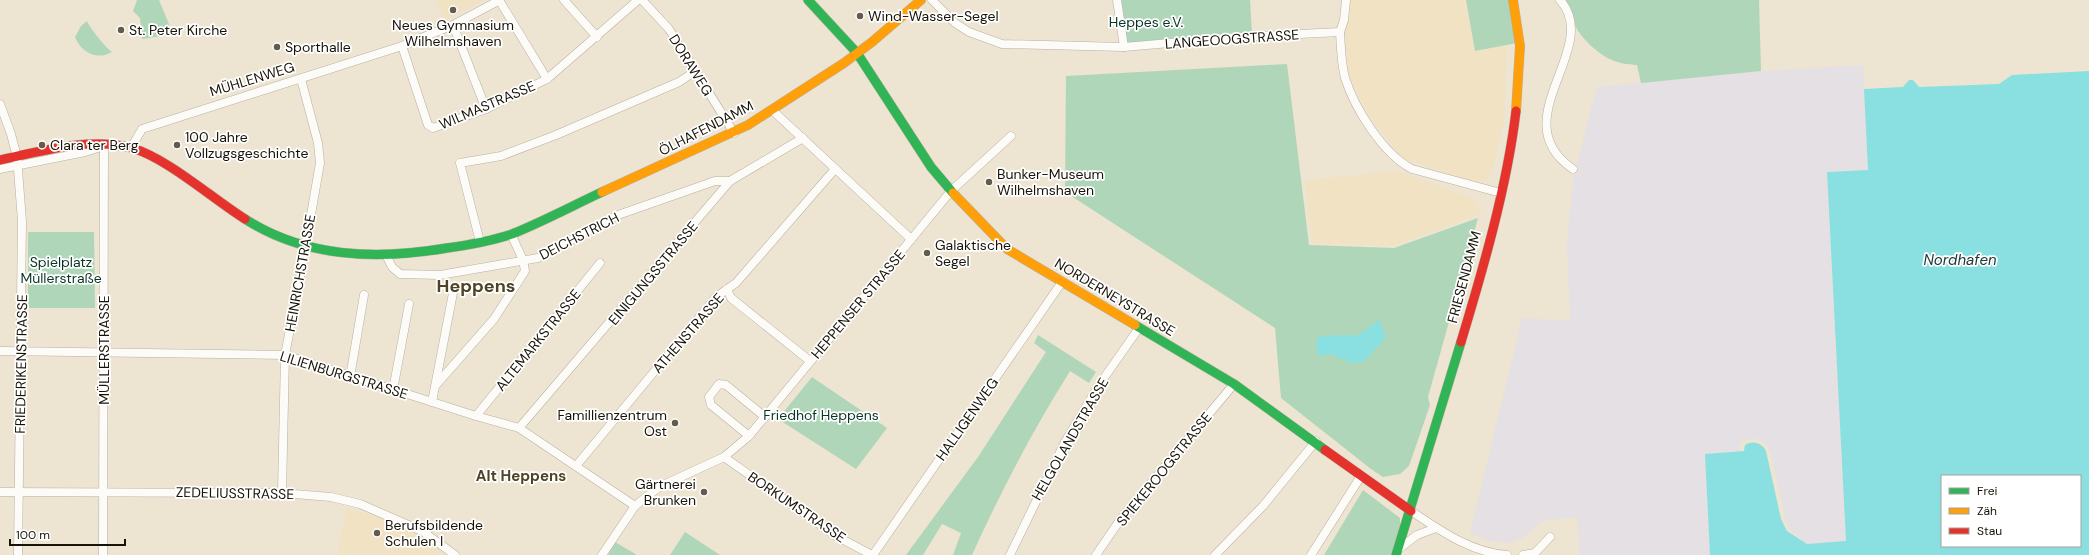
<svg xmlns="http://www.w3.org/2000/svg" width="2089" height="555" font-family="'DM Sans',sans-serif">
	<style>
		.built { fill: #f0e2c3 }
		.industrial { fill: #e5e0e4 }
		.green { fill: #b0d6b9 }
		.water { fill: #8ae0e0; fill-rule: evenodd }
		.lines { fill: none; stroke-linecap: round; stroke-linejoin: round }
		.street-casing { stroke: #b8b1a2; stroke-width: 9 }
		.fast-casing { stroke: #b8b1a2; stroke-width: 10 }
		.slow-casing { stroke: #b8b1a2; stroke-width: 10 }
		.jam-casing { stroke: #b8b1a2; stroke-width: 10 }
		.street { stroke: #fcfbf8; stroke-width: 8 }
		.fast { stroke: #30b455; stroke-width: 9 }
		.slow { stroke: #ff9f0a; stroke-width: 9 }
		.jam { stroke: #e5322d; stroke-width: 9 }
		.poi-dot { fill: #635c4e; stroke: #fff; stroke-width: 1.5 }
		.labels { text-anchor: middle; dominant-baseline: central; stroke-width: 3.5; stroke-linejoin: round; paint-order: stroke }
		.poi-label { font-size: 14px; fill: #181307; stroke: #fff; text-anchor: start }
		.park-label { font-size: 14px; fill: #093524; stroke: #fff }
		.street-label { font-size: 14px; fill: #181307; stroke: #fff }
		.water-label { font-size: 15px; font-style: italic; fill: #203738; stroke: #fff }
		.neighbourhood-label { font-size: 15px; font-weight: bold; fill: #4f4325; stroke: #fff }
		.district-label { font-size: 18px; font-weight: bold; fill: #4f4325; stroke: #fff }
	</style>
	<rect width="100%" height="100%" fill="#ede4d1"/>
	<g class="built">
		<path d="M436,0H483L446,20Z"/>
		<path d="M1348,0H1465L1475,51L1507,45L1504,120L1493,168L1487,180L1474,182L1402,158L1368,113L1347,72L1345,30Z"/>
		<path d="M1399,171L1474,199L1480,209L1479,214L1394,246L1312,243L1305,180Z"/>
		<path d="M347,508L399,525L427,541L447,555H337Z"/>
	</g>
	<path class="industrial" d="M1863,65L1868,170L1827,172L1846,542L1807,544L1789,529L1785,518L1771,454L1765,443L1755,438L1742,441L1739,444L1740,452L1705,455L1710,555H1579L1577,517L1543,521L1521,539L1510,543L1489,541L1470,533L1522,318L1570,321L1567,244L1573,178L1597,87L1761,71Z"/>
	<g class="green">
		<path d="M137,0H159L171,29L169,35L142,39L140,18L133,11Z"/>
		<path d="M1120,0H1250L1252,34L1126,45Z"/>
		<path d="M1466,0H1511L1517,43L1475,51Z"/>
		<path d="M1566,0H1759L1761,71L1641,83L1637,65C1628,64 1620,64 1612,60C1601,56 1583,40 1577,29C1572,20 1572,9 1566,0Z"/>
		<path d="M87,21C89,27 106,48 112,52C96,61 81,52 75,37L81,26Z"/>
		<path d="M1287,64L1309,245L1394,248L1478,218L1428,397L1430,405L1409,466L1400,474L1383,477L1371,469L1281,398L1275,328L1065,192L1066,76Z"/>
		<path d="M94,232L95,308H28V232Z"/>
		<path d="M1038,335L1096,372L1089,383L1070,371C1033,430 1001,491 972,555H953L961,533L942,524L923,555H906L978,457L1046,352L1034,343Z"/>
		<path d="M812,377L887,428L856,469L778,419Z"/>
		<path d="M1363,490L1400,518V536L1392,555H1324Z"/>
		<path d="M685,532L720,555H670Z"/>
		<path d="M615,542L637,555H608Z"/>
	</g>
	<g class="water">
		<path d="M2089,71V555H1710L1705,454L1744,451L1745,445C1753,440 1762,443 1766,451L1781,519L1787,531L1807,544L1846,541L1827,172L1868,170L1864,89L1903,87L1909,80H1913L1919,87L1999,84L2012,75ZM1942,476H2080V546H1942Z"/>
		<path d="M1379,320L1386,337L1365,361L1351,363L1331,354L1318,356L1316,344L1319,336L1359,335Z"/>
	</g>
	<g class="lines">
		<g class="street-casing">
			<g id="street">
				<path d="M499,0L547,79"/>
				<path d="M564,0L597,37"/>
				<path d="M642,0L669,29L734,133"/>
				<path d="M932,0L955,23L969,32L1002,44L1124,47L1238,37L1340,32C1341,47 1341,63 1345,78C1355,109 1383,154 1412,169L1501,193"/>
				<path d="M1117,0L1124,47"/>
				<path d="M1560,0C1603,48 1501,120 1573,169"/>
				<path d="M453,25L486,109"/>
				<path d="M1340,32L1344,20L1346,0"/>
				<path d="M402,46L428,125L433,128L486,109L547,79L638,0"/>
				<path d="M0,104L11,134L17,157L22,221L18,555"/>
				<path d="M772,110L911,239"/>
				<path d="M131,148L142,129L402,46L453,25L500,0"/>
				<path d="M0,169L85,152L104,146L103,555"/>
				<path d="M480,242L460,163L501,156L556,135L679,82L694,72"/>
				<path d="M386,255L392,267L400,274L440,275L538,258L618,215L715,181H730"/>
				<path d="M727,289L731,298L810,361"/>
				<path d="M0,351L285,355L476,416L519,428L635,506"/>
				<path d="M350,377L364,295"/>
				<path d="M436,385L494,319L525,271L523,260L511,234"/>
				<path d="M393,390L409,304"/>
				<path d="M432,402L453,293"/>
				<path d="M476,416L600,263"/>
				<path d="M519,428L730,181L803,138"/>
				<path d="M749,436L711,405L709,397L719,384L726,385L765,417"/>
				<path d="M724,457L836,536L872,555"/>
				<path d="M576,466L716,297L736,283L835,169"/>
				<path d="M0,492L282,493L331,497L360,504L422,531L455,555"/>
				<path d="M282,493L285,355L301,272L320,163L318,143L301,79"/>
				<path d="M1411,511C1441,531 1470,552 1507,555"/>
				<path d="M1400,548L1417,535L1436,528"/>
				<path d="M602,555L635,506L659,487L724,457L749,436L951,191L1011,136"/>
				<path d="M873,555L1062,282"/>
				<path d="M1010,555L1065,442L1099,385L1139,328"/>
				<path d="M1096,555L1120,520L1234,384"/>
				<path d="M1215,555L1263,506L1316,441"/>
				<path d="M1311,555L1361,476"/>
				<path d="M1523,555L1535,553L1550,537"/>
			</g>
		</g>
		<g class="fast-casing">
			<g id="fast">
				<path d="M808,0L857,53L931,167L953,193"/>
				<path d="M245,219C306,258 377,260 447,248C468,245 491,241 512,234C542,222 572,206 602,192"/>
				<path d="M1135,325L1234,384L1325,450"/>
				<path d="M1396,555L1461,342"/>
			</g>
		</g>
		<g class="slow-casing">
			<g id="slow">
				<path d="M1513,0L1520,46L1516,111"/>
				<path d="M602,192L748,125L844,63L872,42L921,0"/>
				<path d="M953,193L1007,249L1135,325"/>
			</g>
		</g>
		<g class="jam-casing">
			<g id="jam">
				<path d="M0,160C41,151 90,137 132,148C167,158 213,199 245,219"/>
				<path d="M1461,342C1483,269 1507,187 1516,111"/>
				<path d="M1325,450L1411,511"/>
			</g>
		</g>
		<use href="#street" class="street"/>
		<use href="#fast" class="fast"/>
		<use href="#slow" class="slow"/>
		<use href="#jam" class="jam"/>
	</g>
	<g class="poi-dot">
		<circle cx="453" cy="10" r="4"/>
		<circle cx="860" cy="16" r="4"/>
		<circle cx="121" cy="30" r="4"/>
		<circle cx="277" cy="47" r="4"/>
		<circle cx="42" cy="145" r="4"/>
		<circle cx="177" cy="145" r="4"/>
		<circle cx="989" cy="182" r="4"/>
		<circle cx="927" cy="253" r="4"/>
		<circle cx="675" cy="423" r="4"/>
		<circle cx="704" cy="492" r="4"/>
		<circle cx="377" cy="533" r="4"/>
	</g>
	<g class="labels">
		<g class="poi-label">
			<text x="868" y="16">Wind-Wasser-Segel</text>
			<text x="453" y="25" text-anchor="middle">Neues Gymnasium<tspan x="453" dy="16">Wilhelmshaven</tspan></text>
			<text x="129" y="30">St. Peter Kirche</text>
			<text x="285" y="47">Sporthalle</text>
			<text x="185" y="137">100 Jahre<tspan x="185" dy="16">Vollzugsgeschichte</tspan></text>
			<text x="50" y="145">Clara ter Berg</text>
			<text x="997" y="174">Bunker-Museum<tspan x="997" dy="16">Wilhelmshaven</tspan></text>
			<text x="935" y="245">Galaktische<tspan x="935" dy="16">Segel</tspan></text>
			<text x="667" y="415" text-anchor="end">Famillienzentrum<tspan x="667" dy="16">Ost</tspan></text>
			<text x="696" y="484" text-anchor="end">Gärtnerei<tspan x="696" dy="16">Brunken</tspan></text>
			<text x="385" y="525">Berufsbildende<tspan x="385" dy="16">Schulen I</tspan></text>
		</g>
		<g class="park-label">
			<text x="1146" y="22">Heppes e.V.</text>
			<text x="61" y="262">Spielplatz<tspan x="61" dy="16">Müllerstraße</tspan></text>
			<text x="821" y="415">Friedhof Heppens</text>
		</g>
		<g class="street-label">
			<text transform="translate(1232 39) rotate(-4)">LANGEOOGSTRASSE</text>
			<text transform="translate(691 65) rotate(58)">DORAWEG</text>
			<text transform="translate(252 79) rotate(-17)">MÜHLENWEG</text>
			<text transform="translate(487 105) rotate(-23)">WILMASTRASSE</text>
			<text transform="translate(706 128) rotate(-27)">ÖLHAFENDAMM</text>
			<text transform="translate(579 236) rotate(-27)">DEICHSTRICH</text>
			<text transform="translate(300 273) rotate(-80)">HEINRICHSTRASSE</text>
			<text transform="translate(653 273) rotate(-50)">EINIGUNGSSTRASSE</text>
			<text transform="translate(1464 277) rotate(-75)">FRIESENDAMM</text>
			<text transform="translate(1115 297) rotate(31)">NORDERNEYSTRASSE</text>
			<text transform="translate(858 304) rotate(-50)">HEPPENSER STRASSE</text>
			<text transform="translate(688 333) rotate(-49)">ATHENSTRASSE</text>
			<text transform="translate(538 340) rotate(-51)">ALTEMARKSTRASSE</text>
			<text transform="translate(104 350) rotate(-90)">MÜLLERSTRASSE</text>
			<text transform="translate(21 364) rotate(-89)">FRIEDERIKENSTRASSE</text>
			<text transform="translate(344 375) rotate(17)">LILIENBURGSTRASSE</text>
			<text transform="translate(967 419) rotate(-55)">HALLIGENWEG</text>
			<text transform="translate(1070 439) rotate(-60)">HELGOLANDSTRASSE</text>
			<text transform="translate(1164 469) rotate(-51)">SPIEKEROOGSTRASSE</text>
			<text transform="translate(235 493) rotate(1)">ZEDELIUSSTRASSE</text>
			<text transform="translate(797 507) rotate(34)">BORKUMSTRASSE</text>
		</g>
		<g class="water-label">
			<text x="1960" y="260">Nordhafen</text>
		</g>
		<g class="neighbourhood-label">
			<text x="521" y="476">Alt Heppens</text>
		</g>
		<g class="district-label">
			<text x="476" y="286">Heppens</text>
		</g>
	</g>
	<rect x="1941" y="475" width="140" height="72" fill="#ffffff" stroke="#a3a19c"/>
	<rect x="1949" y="488" width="20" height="6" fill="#30b455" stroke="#a3a19c"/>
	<text x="1977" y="495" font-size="12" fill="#181307">Frei</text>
	<rect x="1949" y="508" width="20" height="6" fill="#ff9f0a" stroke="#a3a19c"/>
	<text x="1977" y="515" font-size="12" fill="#181307">Zäh</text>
	<rect x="1949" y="528" width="20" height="6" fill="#e5322d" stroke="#a3a19c"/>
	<text x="1977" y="535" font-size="12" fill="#181307">Stau</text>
	<path d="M10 539v6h115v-6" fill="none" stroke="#181307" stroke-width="2"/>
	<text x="16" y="539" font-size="12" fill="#181307" stroke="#ffffff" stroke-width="3" paint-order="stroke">100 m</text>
</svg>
